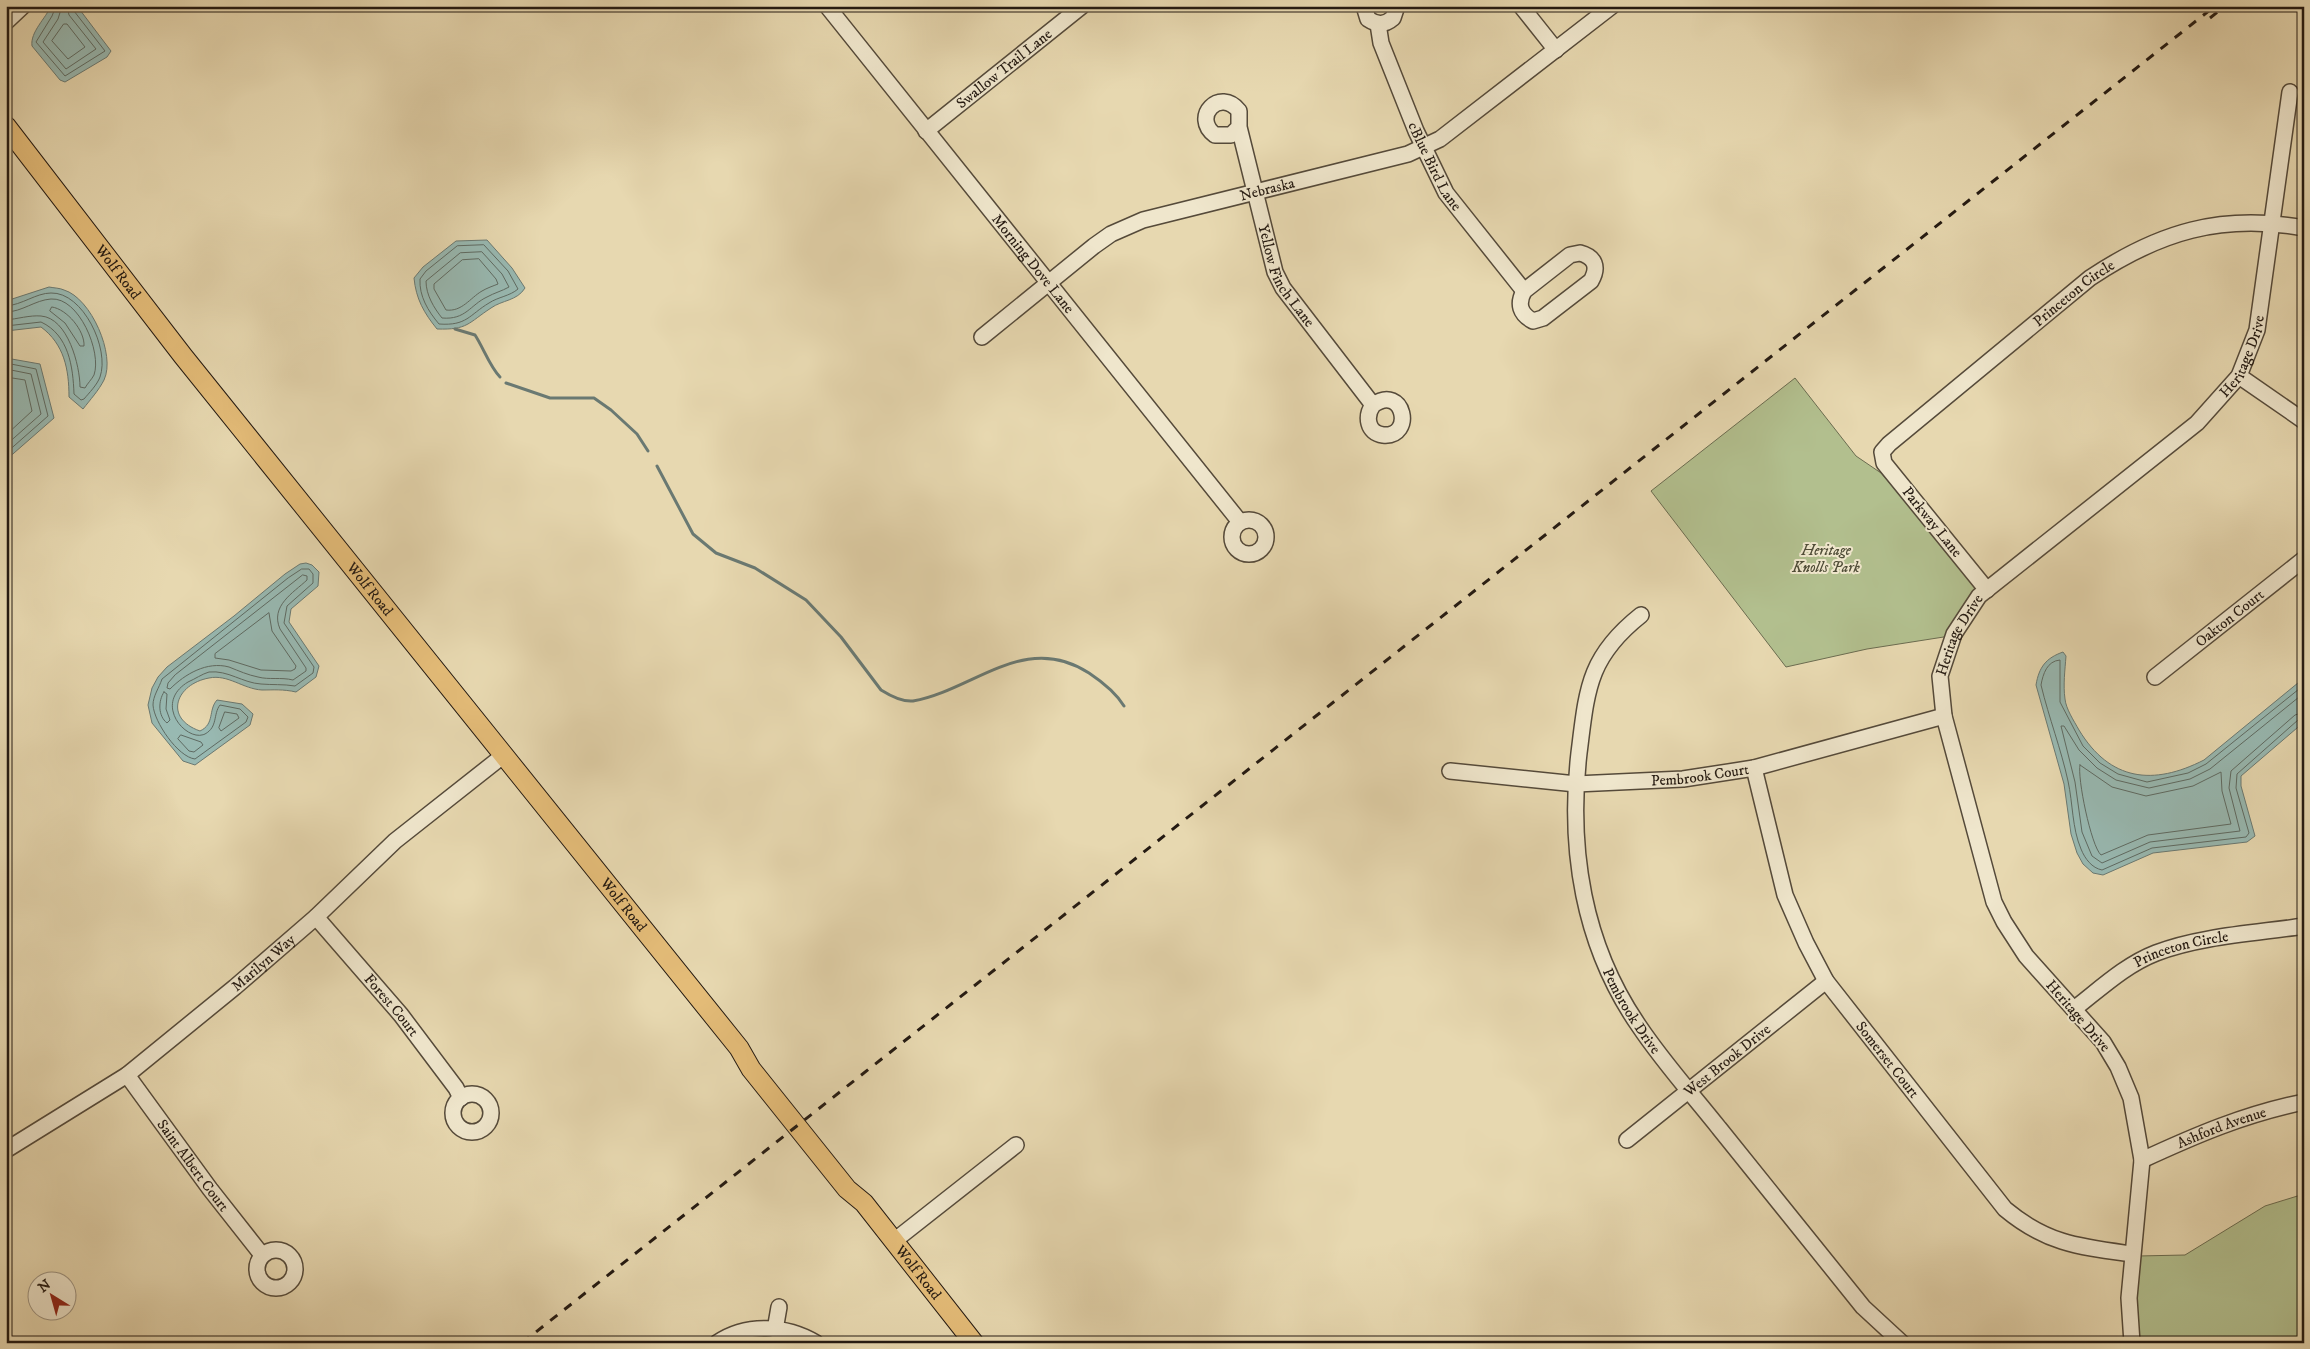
<svg xmlns="http://www.w3.org/2000/svg" width="2310" height="1349" font-family="'IM FELL DW Pica',serif">
	<style>
		.green { fill: #b2bf8e; stroke: #6b6c50 }
		.water { fill: #98b9b2; stroke: #6a7972 }
		.lines { fill: none; stroke-linecap: round; stroke-linejoin: round }
		.shore { stroke: #5e6a62; stroke-width: 1 }
		.stream { stroke: #6a7972; stroke-width: 3 }
		.minor-casing { stroke: #554a3a; stroke-width: 18 }
		.major-casing { stroke: #241a12; stroke-width: 21 }
		.minor { stroke: #efe6cc; stroke-width: 15 }
		.major { stroke: #e4bc78; stroke-width: 19 }
		.rail { stroke: #241a12; stroke-width: 3; stroke-dasharray: 9 9; stroke-linecap: butt }
		.labels { text-anchor: middle; dominant-baseline: central; stroke-width: 4; stroke-linejoin: round; paint-order: stroke }
		.street-label { font-size: 15px; fill: #241a12; stroke: #efe6cc }
		.park-label { font-size: 15px; font-style: italic; fill: #4f4c37; stroke: #efe6cc }
	</style>
	<rect width="100%" height="100%" fill="#e7d8b0"/>
	<filter id="stains"><feTurbulence type="fractalNoise" baseFrequency=".004" numOctaves="4"/><feColorMatrix values="0 0 0 0 .2 0 0 0 0 .09 0 0 0 0 .02 0 0 0 .5 -.17"/></filter>
	<radialGradient id="worn" r=".72"><stop offset=".6" stop-color="#630" stop-opacity="0"/><stop offset="1" stop-color="#630" stop-opacity=".3"/></radialGradient>
	<g class="green">
		<path d="M1795,378L1856,456L1881,473L1984,589L1950,636L1867,649L1786,667L1651,491Z"/>
		<path d="M2304,1194V1343H2140L2135,1303L2138,1256L2185,1255L2265,1206Z"/>
	</g>
	<g class="water">
		<path d="M51,6H77L111,51L107,57L65,82L60,80L32,46C30,32 46,18 51,6Z"/>
		<path d="M487,240L512,268L525,288C517,301 502,300 491,308C468,323 468,330 437,329C424,313 416,299 414,278L423,267L456,241Z"/>
		<path d="M49,287C54,288 60,288 64,290C91,298 116,355 104,380C99,390 90,400 83,409L69,397C69,369 64,344 41,327L6,331V301Z"/>
		<path d="M6,358L40,364L54,418L6,460Z"/>
		<path d="M306,563L312,565L319,572L318,586L291,609L289,622L319,666L316,677L296,692C283,689 273,690 262,690C243,689 228,674 209,678C176,684 163,718 200,731C215,724 208,710 217,700L242,704L253,714L250,725L195,765L183,761L152,723L148,705L152,688L158,677L167,667L234,616L285,574L300,564Z"/>
		<path d="M2063,652L2066,656C2065,670 2063,685 2065,699C2066,709 2074,721 2079,730C2110,781 2153,786 2204,760L2304,678V722L2241,776V786L2255,836L2247,842L2153,853L2103,875L2093,873L2083,864L2077,853L2071,834L2064,784L2036,685C2039,667 2046,658 2063,652Z"/>
	</g>
	<g class="lines">
		<g class="shore">
			<path d="M56,6L52,16L36,42L65,76L105,51L74,11L73,6"/>
			<path d="M62,6L58,19L43,42L66,69L96,49L69,15L67,6"/>
			<path d="M64,24H67L85,47L68,59L52,41Z"/>
			<path d="M484,245L508,271L518,289C510,296 498,297 489,303C469,315 467,326 439,324C428,311 419,296 420,279L426,271L457,246Z"/>
			<path d="M482,252L502,274L509,287C502,291 494,293 487,297C470,305 466,320 442,318C434,308 426,295 426,281L460,253Z"/>
			<path d="M479,259L496,279L498,284C493,286 487,288 482,291C470,298 462,312 446,310L434,289V284L462,260Z"/>
			<path d="M6,306C22,305 36,293 51,293C83,292 110,349 100,377C97,385 89,393 84,399L81,400L74,394C73,367 69,335 41,322L6,326"/>
			<path d="M52,307C67,309 85,331 84,346H80L65,323L50,311Z"/>
			<path d="M6,312C22,312 35,300 51,299C79,297 102,352 94,375C92,379 87,384 85,388L80,387C80,366 68,318 41,316C30,315 17,319 6,320"/>
			<path d="M6,363L36,369L48,416L6,453"/>
			<path d="M6,369L31,374L41,414L6,445"/>
			<path d="M6,377L25,380L32,411L6,435"/>
			<path d="M302,569H309L313,574V583L287,606L284,623L314,667L313,673L295,686C283,684 272,685 261,684C243,683 228,670 209,672C202,674 195,679 188,682C152,704 187,743 205,734C218,727 213,714 220,705L240,709L248,717L246,722L195,759C178,757 154,722 153,705C153,696 159,688 162,679L288,578Z"/>
			<path d="M303,575L307,576V580C293,593 270,606 280,629L306,668V671L293,680C281,677 269,680 258,677C248,675 239,671 229,667C207,661 185,674 170,689L167,688L168,683L175,675Z"/>
			<path d="M269,613L272,631L296,666L295,669L291,671L261,670L229,660L215,658V654Z"/>
			<path d="M2304,685L2206,764L2188,773L2147,782L2118,774L2100,763L2083,746L2060,702V660C2047,661 2043,674 2041,685C2049,718 2061,749 2068,781C2073,804 2072,828 2081,849C2085,859 2092,868 2102,870L2152,848L2246,837L2249,833L2236,788L2237,774L2298,720L2304,718"/>
			<path d="M164,692L167,694L166,709L170,720L167,723C158,716 158,701 164,692Z"/>
			<path d="M2304,693L2210,769L2190,779L2149,788L2116,780L2097,768L2079,750L2064,726H2061L2075,782L2082,832L2092,856L2102,863L2150,842L2240,831L2229,788L2231,771L2295,715L2304,712"/>
			<path d="M225,712L237,714L239,718L221,731L219,728Z"/>
			<path d="M181,735L201,742L203,745L194,752L189,751L178,739Z"/>
			<path d="M2080,765L2112,787L2146,796L2193,786L2221,772L2222,791L2231,824L2148,835L2101,855C2091,846 2077,777 2080,765Z"/>
		</g>
		<g class="stream">
			<path d="M455,329L475,335C483,347 490,367 500,377"/>
			<path d="M506,383L550,398H594L611,410L637,434L648,451"/>
			<path d="M657,466L693,534L716,553L755,568L806,600L841,637L881,690C889,695 903,702 913,701C974,690 1025,631 1089,673C1101,681 1116,693 1124,706"/>
		</g>
		<g class="minor-casing">
			<g id="minor">
				<path id="s1" d="M827,6L1240,522"/>
				<path d="M1364,6L1368,19C1377,25 1385,25 1393,18L1397,6"/>
				<path d="M1521,6L1556,50"/>
				<path d="M6,22L23,6"/>
				<path id="s2" d="M1378,24L1381,43L1416,131L1446,193L1524,291"/>
				<path id="s3" d="M1239,127L1231,135H1215C1191,117 1220,87 1239,111V127L1275,272L1283,288L1373,405C1365,416 1367,433 1383,435C1415,438 1404,383 1373,405"/>
				<path id="s4" d="M926,131L1082,6"/>
				<path d="M1580,253C1595,257 1599,267 1591,281L1543,318L1533,321C1520,314 1517,304 1524,291L1570,255Z"/>
				<path id="s5" d="M982,337L1094,246L1111,234L1143,220L1408,154L1440,139L1612,6"/>
				<path d="M2239,376L2304,421"/>
				<circle cx="1249" cy="537" r="17"/>
				<path id="s6" d="M1987,590L1884,463L1882,452L1889,444L2090,278C2159,232 2221,213 2304,228"/>
				<path id="s7" d="M1641,615C1588,657 1587,689 1579,753C1568,849 1583,945 1639,1026C1663,1062 1692,1094 1719,1128C1767,1188 1815,1248 1863,1307L1902,1343"/>
				<path id="s8" d="M2155,677L2304,559"/>
				<path id="s9" d="M1754,768L1785,895L1806,943L1826,981L2005,1209C2047,1244 2080,1247 2132,1254"/>
				<path id="s10" d="M1450,771L1576,784L1683,779L1754,768L1944,716"/>
				<path id="s11" d="M316,917L401,1015L456,1088L461,1098"/>
				<path id="s12" d="M2074,1009C2100,989 2125,965 2156,953C2200,936 2257,933 2304,926"/>
				<path id="s13" d="M127,1075L210,1189L262,1255"/>
				<circle cx="472" cy="1113" r="19"/>
				<path id="s14" d="M1627,1140L1826,981"/>
				<path id="s15" d="M6,1150L127,1075L235,987L316,917L395,841L504,755"/>
				<path id="s16" d="M2142,1160C2196,1135 2245,1114 2304,1102"/>
				<path d="M894,1241L1016,1145"/>
				<circle cx="276" cy="1269" r="19"/>
				<path d="M775,1330L779,1307"/>
				<path d="M717,1343C746,1323 786,1325 816,1343"/>
				<path id="s17" d="M2132,1343L2129,1298L2142,1160L2131,1098L2118,1067L2103,1042L2026,956L2004,922L1994,902L1944,716L1940,676L1954,634L1979,596L2197,423L2239,376L2257,330L2290,92"/>
			</g>
		</g>
		<g class="major-casing">
			<g id="major">
				<path id="s18" d="M6,126L183,356L739,1048L751,1069L847,1189L864,1203L974,1343"/>
			</g>
		</g>
		<use href="#minor" class="minor"/>
		<use href="#major" class="major"/>
		<g class="rail">
			<path d="M2210,18L2225,6"/>
			<path d="M522,1343L2215,6"/>
		</g>
	</g>
	<g class="labels">
		<g class="street-label">
			<text stroke="none"><textPath href="#s4" startOffset="100">Swallow Trail Lane</textPath></text>
			<text stroke="none"><textPath href="#s2" startOffset="154">cBlue Bird Lane</textPath></text>
			<text stroke="none"><textPath href="#s5" startOffset="328">Nebraska</textPath></text>
			<text stroke="none"><textPath href="#s1" startOffset="330">Morning Dove Lane</textPath></text>
			<text stroke="none"><textPath href="#s18" startOffset="184">Wolf Road</textPath></text>
			<text stroke="none"><textPath href="#s3" startOffset="265">Yellow Finch Lane</textPath></text>
			<text stroke="none"><textPath href="#s6" startOffset="424">Princeton Circle</textPath></text>
			<text stroke="none"><textPath href="#s17" startOffset="1171">Heritage Drive</textPath></text>
			<text transform="translate(1932 522) rotate(51)">Parkway Lane</text>
			<text stroke="none"><textPath href="#s18" startOffset="589">Wolf Road</textPath></text>
			<text stroke="none"><textPath href="#s8" startOffset="95">Oakton Court</textPath></text>
			<text stroke="none"><textPath href="#s17" startOffset="766">Heritage Drive</textPath></text>
			<text stroke="none"><textPath href="#s10" startOffset="251">Pembrook Court</textPath></text>
			<text stroke="none"><textPath href="#s18" startOffset="994">Wolf Road</textPath></text>
			<text stroke="none"><textPath href="#s12" startOffset="125">Princeton Circle</textPath></text>
			<text stroke="none"><textPath href="#s15" startOffset="319">Marilyn Way</textPath></text>
			<text stroke="none"><textPath href="#s11" startOffset="116">Forest Court</textPath></text>
			<text stroke="none"><textPath href="#s7" startOffset="426">Pembrook Drive</textPath></text>
			<text transform="translate(2078 1016) rotate(49)">Heritage Drive</text>
			<text stroke="none"><textPath href="#s14" startOffset="128">West Brook Drive</textPath></text>
			<text stroke="none"><textPath href="#s9" startOffset="326">Somerset Court</textPath></text>
			<text stroke="none"><textPath href="#s16" startOffset="86">Ashford Avenue</textPath></text>
			<text stroke="none"><textPath href="#s13" startOffset="112">Saint Albert Court</textPath></text>
			<text stroke="none"><textPath href="#s18" startOffset="1466">Wolf Road</textPath></text>
		</g>
		<g class="park-label">
			<text x="1826" y="550">Heritage<tspan x="1826" dy="17">Knolls Park</tspan></text>
		</g>
	</g>
	<rect width="2310" height="1349" fill="none" stroke="#e7d8b0" stroke-width="25"/>
	<rect x="8" y="8" width="2295" height="1334" fill="none" stroke="#241a12" stroke-width="2.5"/>
	<rect x="12" y="12" width="2285" height="1324" fill="none" stroke="#241a12"/>
	<g transform="translate(52 1296) rotate(323)"><circle r="24" fill="#efe6cc" stroke="#9e9482"/>
	<path d="M0-4L9 19L0 12L-9 19Z" fill="#8f2418"/>
	<text y="-8" font-size="14" font-weight="bold" text-anchor="middle" fill="#241a12">N</text>
	</g>
	<rect width="100%" height="100%" filter="url(#stains)"/>
	<rect width="100%" height="100%" fill="url(#worn)"/>
</svg>
